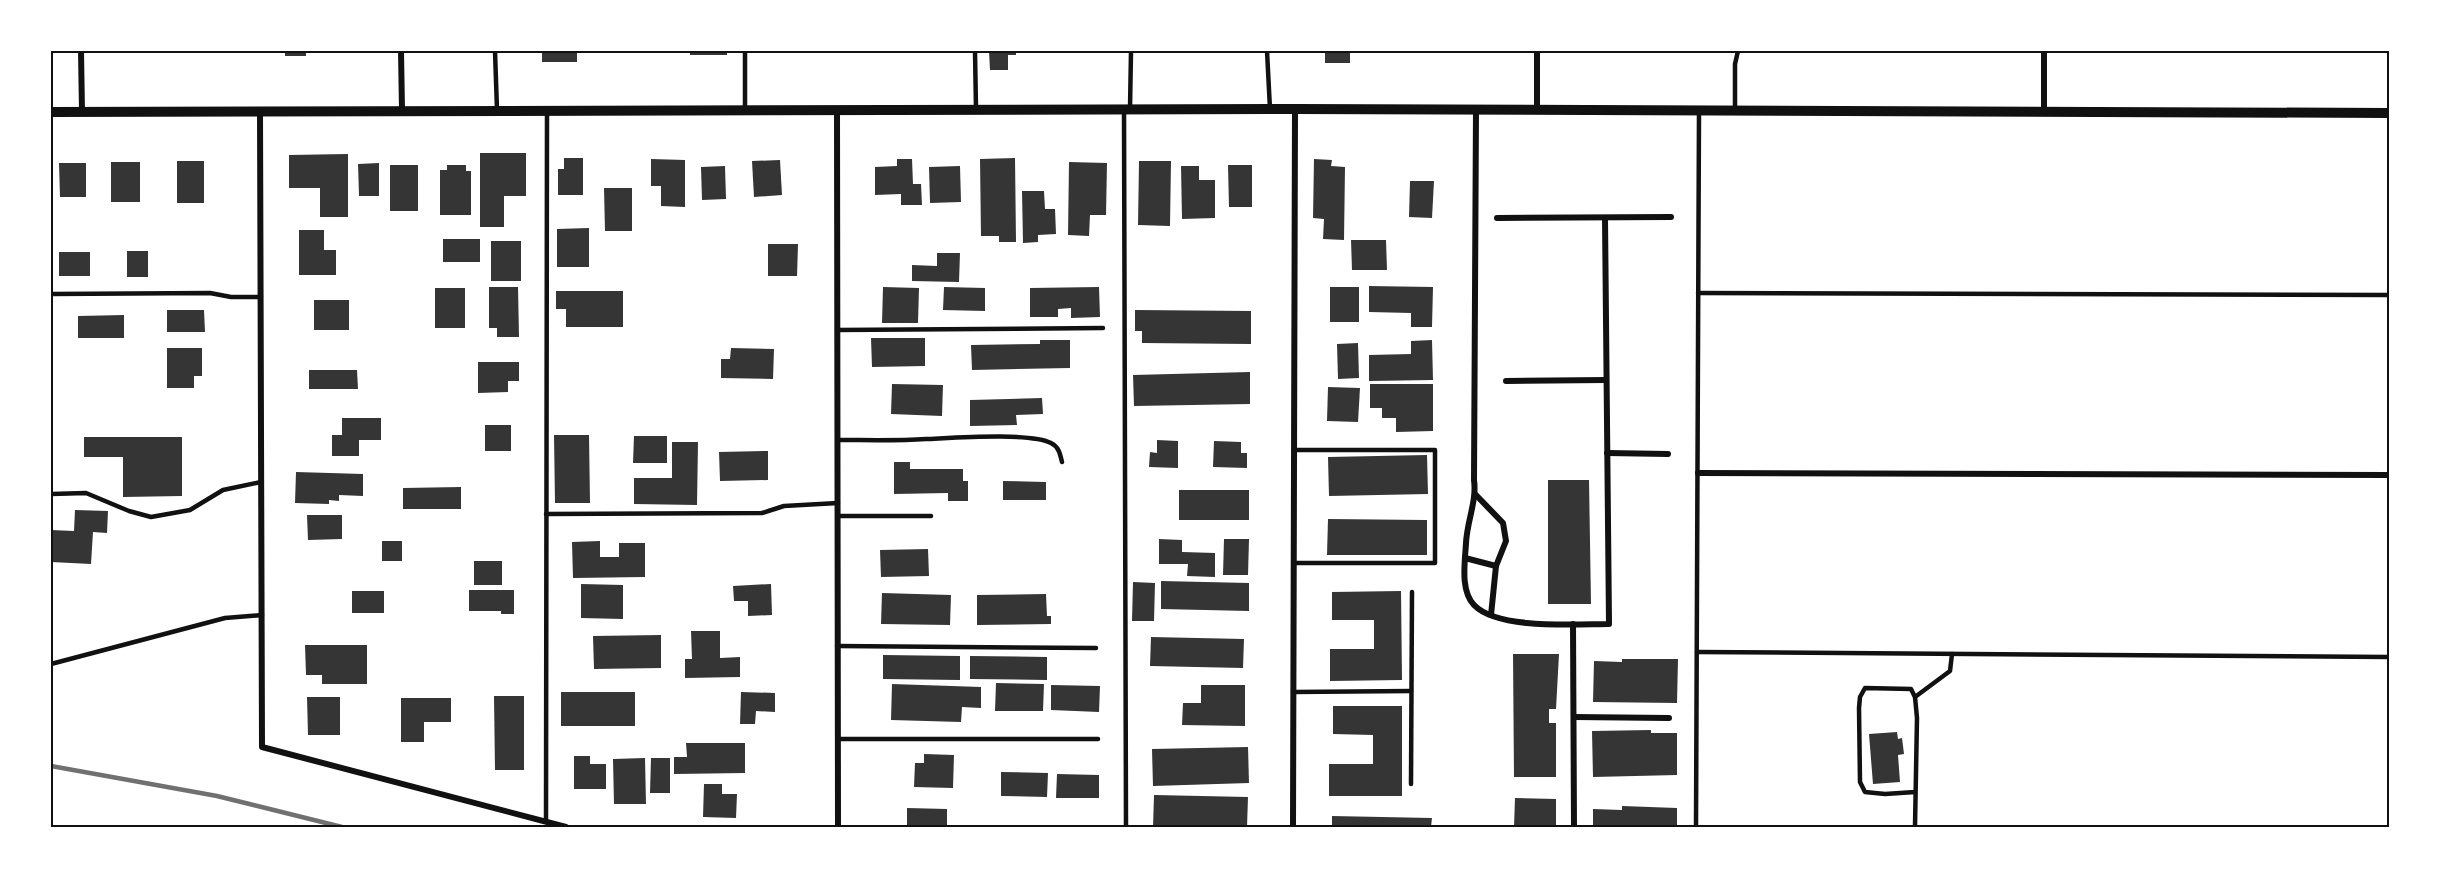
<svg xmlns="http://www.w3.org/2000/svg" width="2440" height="878" font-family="Roboto,sans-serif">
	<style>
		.building { fill: #353535 }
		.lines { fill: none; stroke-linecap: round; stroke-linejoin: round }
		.service { stroke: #111; stroke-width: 4.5 }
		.minor { stroke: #111; stroke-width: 6 }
		.tertiary { stroke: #111; stroke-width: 10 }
		.rail { stroke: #707070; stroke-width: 4.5 }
		.neatline { fill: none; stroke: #111; stroke-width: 2 }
	</style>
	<rect width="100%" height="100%" fill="#fff"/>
	<g class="building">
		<rect x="285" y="51" width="21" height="5"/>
		<rect x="542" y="51" width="35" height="11"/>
		<rect x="690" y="51" width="37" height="4"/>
		<path d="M989,51H1016V55H1008V70H990Z"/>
		<rect x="1325" y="51" width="25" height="12"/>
		<path d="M480,153H526V196H504V227H480Z"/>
		<path d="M348,154V217H320V188H289V155Z"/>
		<path d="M564,158H583V195H558V169H564Z"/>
		<path d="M1015,158L1016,242H999V236H981L980,159Z"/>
		<path d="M651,159L685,160V207L661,206V186H651Z"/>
		<path d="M897,159H912L913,184H921L922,205H901V194L875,195V167L897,166Z"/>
		<path d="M1314,159L1332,160L1331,166L1345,167L1344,240L1323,239L1324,219L1313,218Z"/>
		<path d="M780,160L782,195L754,197L752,161Z"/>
		<rect x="177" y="161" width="27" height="42"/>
		<path d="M1139,161H1171L1170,226L1138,225Z"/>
		<rect x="111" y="162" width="29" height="40"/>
		<path d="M1069,162L1107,163L1106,215H1090L1089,236L1068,235Z"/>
		<path d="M59,163H86V197H60Z"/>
		<path d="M379,163V196H359L358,164Z"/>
		<rect x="390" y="165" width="28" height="46"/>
		<path d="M447,165H466V171H471V215H440V170H447Z"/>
		<path d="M1228,165H1252V207H1229Z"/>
		<path d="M725,166L726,199L702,200L701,167Z"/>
		<path d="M960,166L961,202L930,203L929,167Z"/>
		<path d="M1181,166H1199V180H1215V218L1182,219Z"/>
		<path d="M1410,181H1434L1432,218L1409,217Z"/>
		<path d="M604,188H632V231H605Z"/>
		<path d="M1022,191H1044L1045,209H1055L1056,234L1038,235V242L1023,243Z"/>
		<rect x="51" y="228" width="2" height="45"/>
		<path d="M589,228V267H557V229Z"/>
		<path d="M299,230H324V250H336V275H299Z"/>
		<rect x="443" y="239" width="37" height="23"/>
		<path d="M1351,240H1386L1387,270H1352Z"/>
		<rect x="491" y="241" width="30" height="40"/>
		<path d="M768,244H798L797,276H768Z"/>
		<rect x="127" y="251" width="21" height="26"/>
		<rect x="59" y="252" width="31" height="24"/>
		<path d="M937,253H960L959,282L912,281V265L937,266Z"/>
		<path d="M1369,286L1433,287L1432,327H1411V313L1369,312Z"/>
		<path d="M489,287H518L519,337H497V328H489Z"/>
		<path d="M883,287L919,288L918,323H882Z"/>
		<path d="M944,287L985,288V311L943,310Z"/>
		<path d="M1099,287L1100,317L1071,318V308L1058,309V317H1030V288Z"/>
		<rect x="1330" y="287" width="29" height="35"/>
		<rect x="435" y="288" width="30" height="40"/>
		<path d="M556,291H623V327H566V309H556Z"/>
		<rect x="314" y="300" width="35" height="30"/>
		<path d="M167,310H204L205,332H167Z"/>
		<path d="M1135,310L1251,311V344L1142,343V331H1135Z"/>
		<path d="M124,315V338H78V316Z"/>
		<path d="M871,338H925V366L872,367Z"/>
		<path d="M1040,340H1070V368L972,370L971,345L1040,344Z"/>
		<path d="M1432,340L1433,380L1369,381V355L1411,354V341Z"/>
		<path d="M1358,343L1359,378L1338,379L1337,344Z"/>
		<path d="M167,348H202V376H194V388H167Z"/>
		<path d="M731,348L774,349L773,379L721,378V359H730Z"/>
		<path d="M478,362H519V381H508V392L478,393Z"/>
		<path d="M309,370H357L358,389H309Z"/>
		<path d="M1250,372V404L1134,406L1133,375Z"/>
		<path d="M892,384L943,385L942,416L891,414Z"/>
		<path d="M1370,384H1433V431L1396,432V418H1382V408H1370Z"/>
		<path d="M1328,387L1360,388L1358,422L1327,421Z"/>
		<path d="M1042,398L1043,414L1016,415L1017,425L970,426V400Z"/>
		<path d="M342,418H381V440H359V456H332V435H342Z"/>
		<rect x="485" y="425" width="26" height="26"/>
		<path d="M554,435H589L590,503H555Z"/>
		<path d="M634,436H667V463H633Z"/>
		<path d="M84,437H182V496L123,497V457H84Z"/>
		<path d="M1157,440L1178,441V468L1149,467L1150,452L1157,453Z"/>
		<path d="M1214,441L1241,442V453H1247V468L1213,467Z"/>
		<path d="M672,442H698L697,505L634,504V478H672Z"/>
		<path d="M768,451V480L720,481L719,452Z"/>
		<path d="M1427,455L1428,494L1329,496L1328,457Z"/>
		<path d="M894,462H910V469H963V481H968V501H948V493L894,494Z"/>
		<path d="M296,472L363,474V496L339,495V501L329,500V504L295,503Z"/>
		<path d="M1548,480H1589L1591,604H1548Z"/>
		<path d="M1003,481L1046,482V500H1003Z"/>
		<path d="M461,487V509H403V488Z"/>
		<rect x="1179" y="490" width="70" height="30"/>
		<path d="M75,510L108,511L107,533L93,532L91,564L51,562V530L74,531Z"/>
		<path d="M307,515H342V539L308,540Z"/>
		<path d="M1328,519L1427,520V555H1327Z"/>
		<path d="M1159,539L1182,540V552L1215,553V577L1187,576L1188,564H1159Z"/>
		<path d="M1224,539H1249L1248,575H1223Z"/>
		<rect x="382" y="541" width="20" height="20"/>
		<path d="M600,541V557H619V543H645V577L573,578L572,542Z"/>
		<path d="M928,549L929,576L881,577L880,550Z"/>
		<rect x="474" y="561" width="28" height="24"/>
		<path d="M1161,581L1249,583V611L1161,609Z"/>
		<path d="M1133,582L1155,583L1154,621H1132Z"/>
		<path d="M581,584L623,585V619L581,618Z"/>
		<path d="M771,584L772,615L748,616V601H734L733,586Z"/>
		<path d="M469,590H514V614H501V611H469Z"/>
		<rect x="352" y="591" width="32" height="22"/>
		<path d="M1401,591L1402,680L1330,681V649H1374V620H1332V592Z"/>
		<path d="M882,593L951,595L950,625L881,624Z"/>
		<path d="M1046,594L1047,616H1051V624L977,625V595Z"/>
		<path d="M691,631H720V658L740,657V677L685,678V659H692Z"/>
		<path d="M661,635V668L594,669L593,636Z"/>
		<path d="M1151,637L1244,639L1243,668L1150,666Z"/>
		<path d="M305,645H367V684H322V675H306Z"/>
		<path d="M1513,654H1559L1556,709H1549V723H1556V777H1514Z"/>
		<path d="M883,655L960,656V680L883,679Z"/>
		<path d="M970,656L1047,657V680L970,679Z"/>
		<path d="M1622,659H1678L1677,703L1593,702L1594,661L1622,662Z"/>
		<path d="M996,683L1044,684L1043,711H995Z"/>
		<path d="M892,684L981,687V708L962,707L961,722L891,720Z"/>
		<path d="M1051,685L1100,686L1099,712L1051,710Z"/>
		<path d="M1201,685H1245V726L1182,725L1183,703H1201Z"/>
		<rect x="561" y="692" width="74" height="34"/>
		<path d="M741,692L775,693V712L756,711L755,724H740Z"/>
		<path d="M494,696H524V770H495Z"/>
		<path d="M307,697H340V735H308Z"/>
		<path d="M401,698H451V722H424V742H401Z"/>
		<path d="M1333,706H1402V796H1329V764H1373V735L1333,734Z"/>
		<path d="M1651,730V733H1677V775L1593,777L1592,731Z"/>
		<path d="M1897,732L1898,739L1902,738L1904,754L1898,755L1900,782L1873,784L1869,734Z"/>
		<path d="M686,743H745V773L674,774V757H687Z"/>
		<path d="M1248,747L1249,783L1153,786L1152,749Z"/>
		<path d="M924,754L954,755L953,788L914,787L915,763H924Z"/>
		<path d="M574,756H590V764H606V789H574Z"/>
		<path d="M645,758L646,804H614L613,759Z"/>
		<path d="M651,758H670V793H650Z"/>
		<path d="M1001,772L1048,773L1047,797L1001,796Z"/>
		<path d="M1057,774L1099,775V798H1056Z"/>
		<path d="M704,784H722V794H737L736,818L703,817Z"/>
		<path d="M1154,795L1248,797L1247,827H1153Z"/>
		<path d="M1515,798L1556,799V827H1514Z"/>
		<path d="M1622,806L1677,808V827H1593V809L1622,810Z"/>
		<path d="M907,808L947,809V827H907Z"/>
		<path d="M1332,816L1432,818L1431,827H1332Z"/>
	</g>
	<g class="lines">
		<g class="service">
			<path d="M495,51L497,110"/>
			<path d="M745,51V110"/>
			<path d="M975,51L976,109"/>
			<path d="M1267,51L1270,109"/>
			<path d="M1124,109L1126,827"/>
			<path d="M1130,109L1131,51"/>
			<path d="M1735,110V64L1738,51"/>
			<path d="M1698,293L2389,295"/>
			<path d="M51,294L210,293L231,297H261"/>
			<path d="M837,330L1103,328"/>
			<path d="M838,440C867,440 897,441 926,439C951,438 1031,432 1051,443C1059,447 1060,454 1062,462"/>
			<path d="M1294,450H1435V563H1294"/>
			<path d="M51,494L86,493L129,511L151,517L190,510L223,490L261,482"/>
			<path d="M546,514L762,513L784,506L838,503"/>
			<path d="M838,516H931"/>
			<path d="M837,646L1096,648"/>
			<path d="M1697,652L2389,657"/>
			<path d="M51,664L225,618L262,615"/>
			<path d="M1293,692L1411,691"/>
			<path d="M1915,697L1950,671L1952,654"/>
			<path d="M838,739H1098"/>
			<path d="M1411,784L1412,592"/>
			<path d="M1915,792L1885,794L1865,792L1860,782L1859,708L1860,697L1865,688L1911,689L1915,697L1917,718L1915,827"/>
			<path d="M546,822L547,111"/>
			<path d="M1696,827L1699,110"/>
		</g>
		<g class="minor">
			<path d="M81,51L82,112"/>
			<path d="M401,51L402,110"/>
			<path d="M1537,51V109"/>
			<path d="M2044,51V110"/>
			<path d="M1476,109L1474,480C1477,501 1467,521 1466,543C1465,562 1460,590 1474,605C1498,630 1576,624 1609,624L1605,218"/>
			<path d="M837,110L838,827"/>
			<path d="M260,112L262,747L566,827"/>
			<path d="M1497,218L1671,217"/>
			<path d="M1506,381L1606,380"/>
			<path d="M1607,453L1668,454"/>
			<path d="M1698,473L2389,475"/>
			<path d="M1476,495L1503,523L1506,541L1496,566L1491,615"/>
			<path d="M1465,558L1496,566"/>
			<path d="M1573,624L1574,827"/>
			<path d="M1574,717L1669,718"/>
			<path d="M1293,827L1295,109"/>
		</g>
		<path class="tertiary" d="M51,112L1295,109L2389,113"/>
		<path class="rail" d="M51,766L217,796L342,827"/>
	</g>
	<rect width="2440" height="878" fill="none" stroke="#ffffff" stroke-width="105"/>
	<rect x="52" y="52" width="2336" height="774" class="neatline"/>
</svg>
